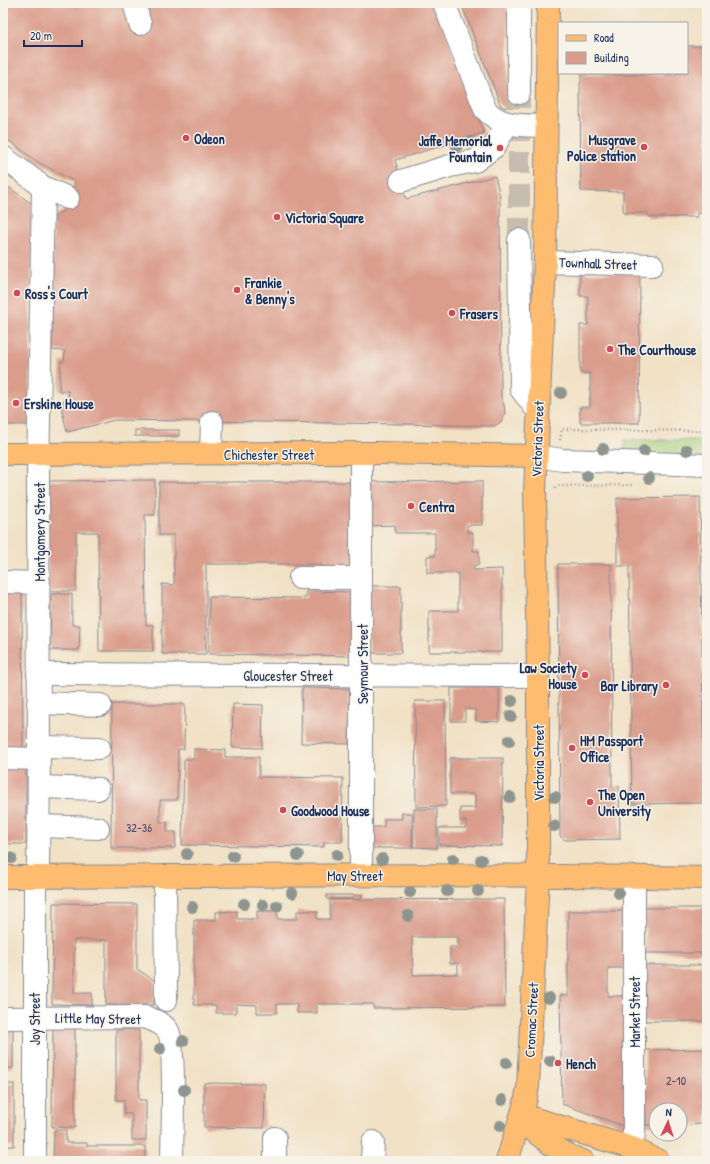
<svg xmlns="http://www.w3.org/2000/svg" width="710" height="1164" font-family="'Patrick Hand',sans-serif">
	<style>
		.green { fill: #a3cd79; stroke: #5f7e6c }
		.building { fill: #da9c8b; fill-rule: evenodd }
		.lines { fill: none; stroke-linecap: round; stroke-linejoin: round }
		.minor-tunnel { stroke: #c6bdb0; stroke-width: 22; stroke-dasharray: 22 11; stroke-linecap: butt }
		.minor-casing { stroke: #868892; stroke-width: 24 }
		.major-casing { stroke: #868892; stroke-width: 24 }
		.path { stroke: #868892; stroke-width: 2.5; stroke-dasharray: 1 3; stroke-linecap: butt }
		.minor { stroke: #fff; stroke-width: 22 }
		.major { stroke: #febc70; stroke-width: 22 }
		.tree { fill: #8e9590 }
		.poi-dot { fill: #d1495b; stroke: #f7f3e8; stroke-width: 1.5 }
		.labels { text-anchor: middle; dominant-baseline: central; stroke-width: 3; stroke-linejoin: round; paint-order: stroke }
		.number-label { font-size: 12px; fill: #4b4a69 }
		.poi-label { font-size: 14px; font-weight: bold; fill: #1b2f5e; stroke: #f7f3e8; text-anchor: start }
		.street-label { font-size: 14px; fill: #1b2f5e; stroke: #f7f3e8 }
	</style>
	<rect width="100%" height="100%" fill="#f7f3e8"/>
	<filter id="ink" filterUnits="userSpaceOnUse"><feTurbulence type="fractalNoise" baseFrequency=".025" numOctaves="2"/><feDisplacementMap in="SourceGraphic" scale="8" xChannelSelector="R" yChannelSelector="G"/><feConvolveMatrix kernelMatrix="1 2 1 2 8 2 1 2 1" color-interpolation-filters="sRGB"/></filter>
	<filter id="wash" filterUnits="userSpaceOnUse"><feTurbulence type="fractalNoise" baseFrequency=".012" numOctaves="4" result="noise"/><feDisplacementMap in="SourceGraphic" scale="16" xChannelSelector="R" yChannelSelector="G"/><feGaussianBlur stdDeviation="0.9" result="paint"/><feColorMatrix in="noise" values="0 0 0 0 0 0 0 0 0 0 0 0 0 0 0 0 0 1.4 0 .05"/><feComposite in="paint" operator="in"/></filter>
	<g filter="url(#wash)">
		<rect width="100%" height="100%" fill="#f1e1c5"/>
		<rect class="green" x="625" y="440" width="82" height="17"/>
		<g id="blocks">
			<g class="building">
				<path d="M3,3H263L264,6H288L287,3H435L484,133L395,160L406,199L495,176L500,197L501,398L504,405L505,414L501,422L494,426H487L406,424L115,420L67,432L60,402L69,399L68,391H59L61,361L64,362L65,351L52,350L53,226L56,215L63,211L75,182L36,161L3,136Z"/>
				<path d="M461,3H508L509,105L506,108L501,106Z"/>
				<path d="M687,46H707V213H697V217H649L648,213H623V192L581,191L580,83H581V75H676V73H687Z"/>
				<path d="M3,183L32,204L30,425H3Z"/>
				<path d="M580,273H640L639,423H580V407H590V373H580V325H588V296H580Z"/>
				<rect x="135" y="430" width="44" height="6"/>
				<path d="M155,480V515H145L146,625H153V651H99L98,532H76V591H48V481Z"/>
				<path d="M482,481V525H467V532H473V551H479V565H474V570L502,569V652H429V611H458V573H427V556H435V533H395V525L369,526V482Z"/>
				<path d="M159,482H355V569H321V564H206V654H162V584L174,585V535H159Z"/>
				<path d="M700,497L704,803L632,804L629,566H617V498Z"/>
				<path d="M558,564H611L612,787L619,786L620,839L565,840L560,836Z"/>
				<rect x="369" y="586" width="32" height="67"/>
				<path d="M3,591H22L23,753L3,752Z"/>
				<path d="M306,591L356,592L355,656L209,654V597L306,598Z"/>
				<path d="M51,594H72V625H80L79,650H50Z"/>
				<path d="M302,688L350,689L349,744L301,743Z"/>
				<path d="M451,688H499V722L476,721V710L465,709V721H451Z"/>
				<path d="M415,701H445L446,806L416,807Z"/>
				<path d="M112,704H185L184,749H178L177,800H160V822H167V832H176L175,848H111Z"/>
				<path d="M233,704L263,705L262,748L232,747Z"/>
				<path d="M194,749L225,750V757H259V777L343,778L342,842H324V847L182,845L184,759H194Z"/>
				<path d="M450,758H503L502,846L439,845V828H466V821H460V808H475V794H450Z"/>
				<path d="M3,762L26,763V844H3Z"/>
				<path d="M414,809H437V848L413,847Z"/>
				<path d="M402,813H412V848H369V827H384V819H402Z"/>
				<rect x="327" y="895" width="35" height="4"/>
				<path d="M504,899L505,1007L373,1008V1004H317V1013H297V1004H277V1013H257V1005L236,1004V1013H216V1005H194V920H216V912L237,911V919H257V911H277L278,919H297V911H317V919H330V900ZM412,937H458V947H450V964L458,963V974L413,975Z"/>
				<path d="M53,903L137,904V969L155,981L154,1005H106V940H74V993H92V1005L52,1004Z"/>
				<rect x="645" y="908" width="62" height="45"/>
				<path d="M568,911H625V968H608V996H629V1128L562,1104L560,995L568,996Z"/>
				<rect x="642" y="965" width="65" height="56"/>
				<path d="M53,1026H75V1128L52,1127Z"/>
				<rect x="3" y="1027" width="10" height="41"/>
				<path d="M116,1030H139V1100H146V1140H132V1114H124V1100H116Z"/>
				<path d="M707,1049V1124L680,1125V1110H656V1125H646L645,1050Z"/>
				<path d="M204,1083L265,1084L264,1128L204,1127Z"/>
				<rect x="3" y="1084" width="11" height="62"/>
				<path d="M54,1130H66V1143H87V1146H145V1161H53Z"/>
			</g>
		</g>
	</g>
	<g filter="url(#ink)">
		<use href="#blocks" fill-opacity="0" stroke="#868892" stroke-width="1"/>
		<g class="lines">
			<path class="minor-tunnel" d="M519,240V93"/>
			<g class="minor-casing">
				<g id="minor">
					<path d="M134,3L140,24"/>
					<path d="M444,3L485,109C501,128 524,125 546,126"/>
					<path d="M519,93V3"/>
					<path d="M3,157L43,187L68,198"/>
					<path d="M401,181L450,166L475,161L494,147L507,124"/>
					<path d="M519,240L521,389L538,411"/>
					<path d="M545,262L652,265"/>
					<path d="M211,453L212,422"/>
					<path d="M536,456L563,460L707,465"/>
					<path d="M300,578H361"/>
					<path d="M3,582L39,583"/>
					<path d="M38,674L538,676"/>
					<path d="M38,703L100,705"/>
					<path d="M39,747L99,748"/>
					<path d="M3,758L39,759"/>
					<path d="M39,787L98,789"/>
					<path d="M38,826L98,828"/>
					<path d="M361,875V454"/>
					<path d="M165,876L166,1000"/>
					<path d="M3,1018L145,1017C153,1020 163,1023 168,1031C176,1044 172,1140 172,1161"/>
					<path d="M275,1138V1161"/>
					<path d="M632,1148L634,1131V877"/>
					<path d="M35,1161V888L38,877L39,747L38,477L43,187"/>
					<path d="M372,1161L373,1142"/>
				</g>
			</g>
			<g class="major-casing">
				<g id="major">
					<path d="M3,454L379,453L536,456"/>
					<path d="M3,877C238,876 472,873 707,878"/>
					<path d="M522,1115L632,1148L659,1161"/>
					<path d="M520,1120C540,1135 559,1154 583,1161"/>
					<path d="M507,1161L525,1103L528,1087L538,876V676L535,491L545,262L548,3"/>
				</g>
			</g>
			<g class="path">
				<path d="M560,440L562,429L707,431"/>
				<path d="M555,488L559,486L634,485"/>
			</g>
			<use href="#minor" class="minor"/>
			<use href="#major" class="major"/>
		</g>
		<g class="tree">
			<circle cx="470" cy="142" r="6"/>
			<circle cx="457" cy="146" r="6"/>
			<circle cx="561" cy="393" r="6"/>
			<circle cx="603" cy="449" r="6"/>
			<circle cx="687" cy="450" r="6"/>
			<circle cx="644" cy="451" r="6"/>
			<circle cx="587" cy="476" r="6"/>
			<circle cx="649" cy="478" r="6"/>
			<circle cx="512" cy="701" r="6"/>
			<circle cx="511" cy="716" r="6"/>
			<circle cx="509" cy="741" r="6"/>
			<circle cx="510" cy="797" r="6"/>
			<circle cx="555" cy="797" r="6"/>
			<circle cx="554" cy="826" r="6"/>
			<circle cx="187" cy="854" r="6"/>
			<circle cx="298" cy="855" r="6"/>
			<circle cx="337" cy="855" r="6"/>
			<circle cx="233" cy="856" r="6"/>
			<circle cx="11" cy="858" r="6"/>
			<circle cx="382" cy="859" r="6"/>
			<circle cx="453" cy="859" r="6"/>
			<circle cx="481" cy="860" r="6"/>
			<circle cx="447" cy="891" r="6"/>
			<circle cx="478" cy="891" r="6"/>
			<circle cx="410" cy="892" r="6"/>
			<circle cx="292" cy="893" r="6"/>
			<circle cx="619" cy="893" r="6"/>
			<circle cx="244" cy="904" r="6"/>
			<circle cx="263" cy="905" r="6"/>
			<circle cx="277" cy="906" r="6"/>
			<circle cx="192" cy="907" r="6"/>
			<circle cx="408" cy="916" r="6"/>
			<circle cx="549" cy="998" r="6"/>
			<circle cx="183" cy="1041" r="6"/>
			<circle cx="160" cy="1049" r="6"/>
			<circle cx="550" cy="1061" r="6"/>
			<circle cx="506" cy="1063" r="6"/>
			<circle cx="184" cy="1090" r="6"/>
			<circle cx="502" cy="1100" r="6"/>
			<circle cx="500" cy="1126" r="6"/>
		</g>
	</g>
	<g class="poi-dot">
		<circle cx="186" cy="138" r="4"/>
		<circle cx="644" cy="147" r="4"/>
		<circle cx="500" cy="148" r="4"/>
		<circle cx="277" cy="217" r="4"/>
		<circle cx="237" cy="290" r="4"/>
		<circle cx="17" cy="293" r="4"/>
		<circle cx="452" cy="313" r="4"/>
		<circle cx="610" cy="349" r="4"/>
		<circle cx="16" cy="403" r="4"/>
		<circle cx="411" cy="506" r="4"/>
		<circle cx="585" cy="675" r="4"/>
		<circle cx="666" cy="685" r="4"/>
		<circle cx="572" cy="748" r="4"/>
		<circle cx="590" cy="802" r="4"/>
		<circle cx="283" cy="810" r="4"/>
		<circle cx="558" cy="1063" r="4"/>
	</g>
	<g class="labels">
		<g class="number-label">
			<text x="139" y="827">32-36</text>
			<text x="676" y="1080">2-10</text>
		</g>
		<g class="poi-label">
			<text x="194" y="138">Odeon</text>
			<text x="636" y="139" text-anchor="end">Musgrave<tspan x="636" dy="16">Police station</tspan></text>
			<text x="492" y="140" text-anchor="end">Jaffe Memorial<tspan x="492" dy="16">Fountain</tspan></text>
			<text x="285" y="217">Victoria Square</text>
			<text x="245" y="282">Frankie<tspan x="245" dy="16">&amp; Benny's</tspan></text>
			<text x="25" y="293">Ross's Court</text>
			<text x="460" y="313">Frasers</text>
			<text x="618" y="349">The Courthouse</text>
			<text x="24" y="403">Erskine House</text>
			<text x="419" y="506">Centra</text>
			<text x="577" y="667" text-anchor="end">Law Society<tspan x="577" dy="16">House</tspan></text>
			<text x="658" y="685" text-anchor="end">Bar Library</text>
			<text x="580" y="740">HM Passport<tspan x="580" dy="16">Office</tspan></text>
			<text x="598" y="794">The Open<tspan x="598" dy="16">University</tspan></text>
			<text x="291" y="810">Goodwood House</text>
			<text x="566" y="1063">Hench</text>
		</g>
		<g class="street-label">
			<text transform="translate(598 263) rotate(2)">Townhall Street</text>
			<text transform="translate(537 439) rotate(-88)">Victoria Street</text>
			<text x="269" y="454">Chichester Street</text>
			<text transform="translate(39 532) rotate(-90)">Montgomery Street</text>
			<text transform="translate(362 664) rotate(-90)">Seymour Street</text>
			<text x="288" y="675">Gloucester Street</text>
			<text transform="translate(538 763) rotate(-90)">Victoria Street</text>
			<text x="355" y="875">May Street</text>
			<text transform="translate(634 1012) rotate(-90)">Market Street</text>
			<text transform="translate(98 1018) rotate(1)">Little May Street</text>
			<text transform="translate(34 1019) rotate(-90)">Joy Street</text>
			<text transform="translate(531 1020) rotate(-87)">Cromac Street</text>
		</g>
	</g>
	<rect width="710" height="1164" fill="none" stroke="#f7f3e8" stroke-width="16"/>
	<rect x="558" y="22" width="130" height="52" fill="#f7f3e8" stroke="#9fa5b1"/>
	<rect x="566" y="35" width="20" height="6" fill="#febc70" stroke="#9fa5b1"/>
	<text x="594" y="42" font-size="12" fill="#1b2f5e">Road</text>
	<rect x="566" y="52" width="20" height="12" fill="#da9c8b" stroke="#9fa5b1"/>
	<text x="594" y="62" font-size="12" fill="#1b2f5e">Building</text>
	<g transform="translate(668 1122) rotate(4)"><circle r="19" fill="#f7f3e8" stroke="#9fa5b1"/>
	<path d="M0-3L7 15L0 10L-7 15Z" fill="#d1495b"/>
	<text y="-6" font-size="11" font-weight="bold" text-anchor="middle" fill="#1b2f5e">N</text>
	</g>
	<path d="M24 40v6h58v-6" fill="none" stroke="#1b2f5e" stroke-width="2"/>
	<text x="30" y="40" font-size="12" fill="#1b2f5e" stroke="#f7f3e8" stroke-width="3" paint-order="stroke">20 m</text>
</svg>
